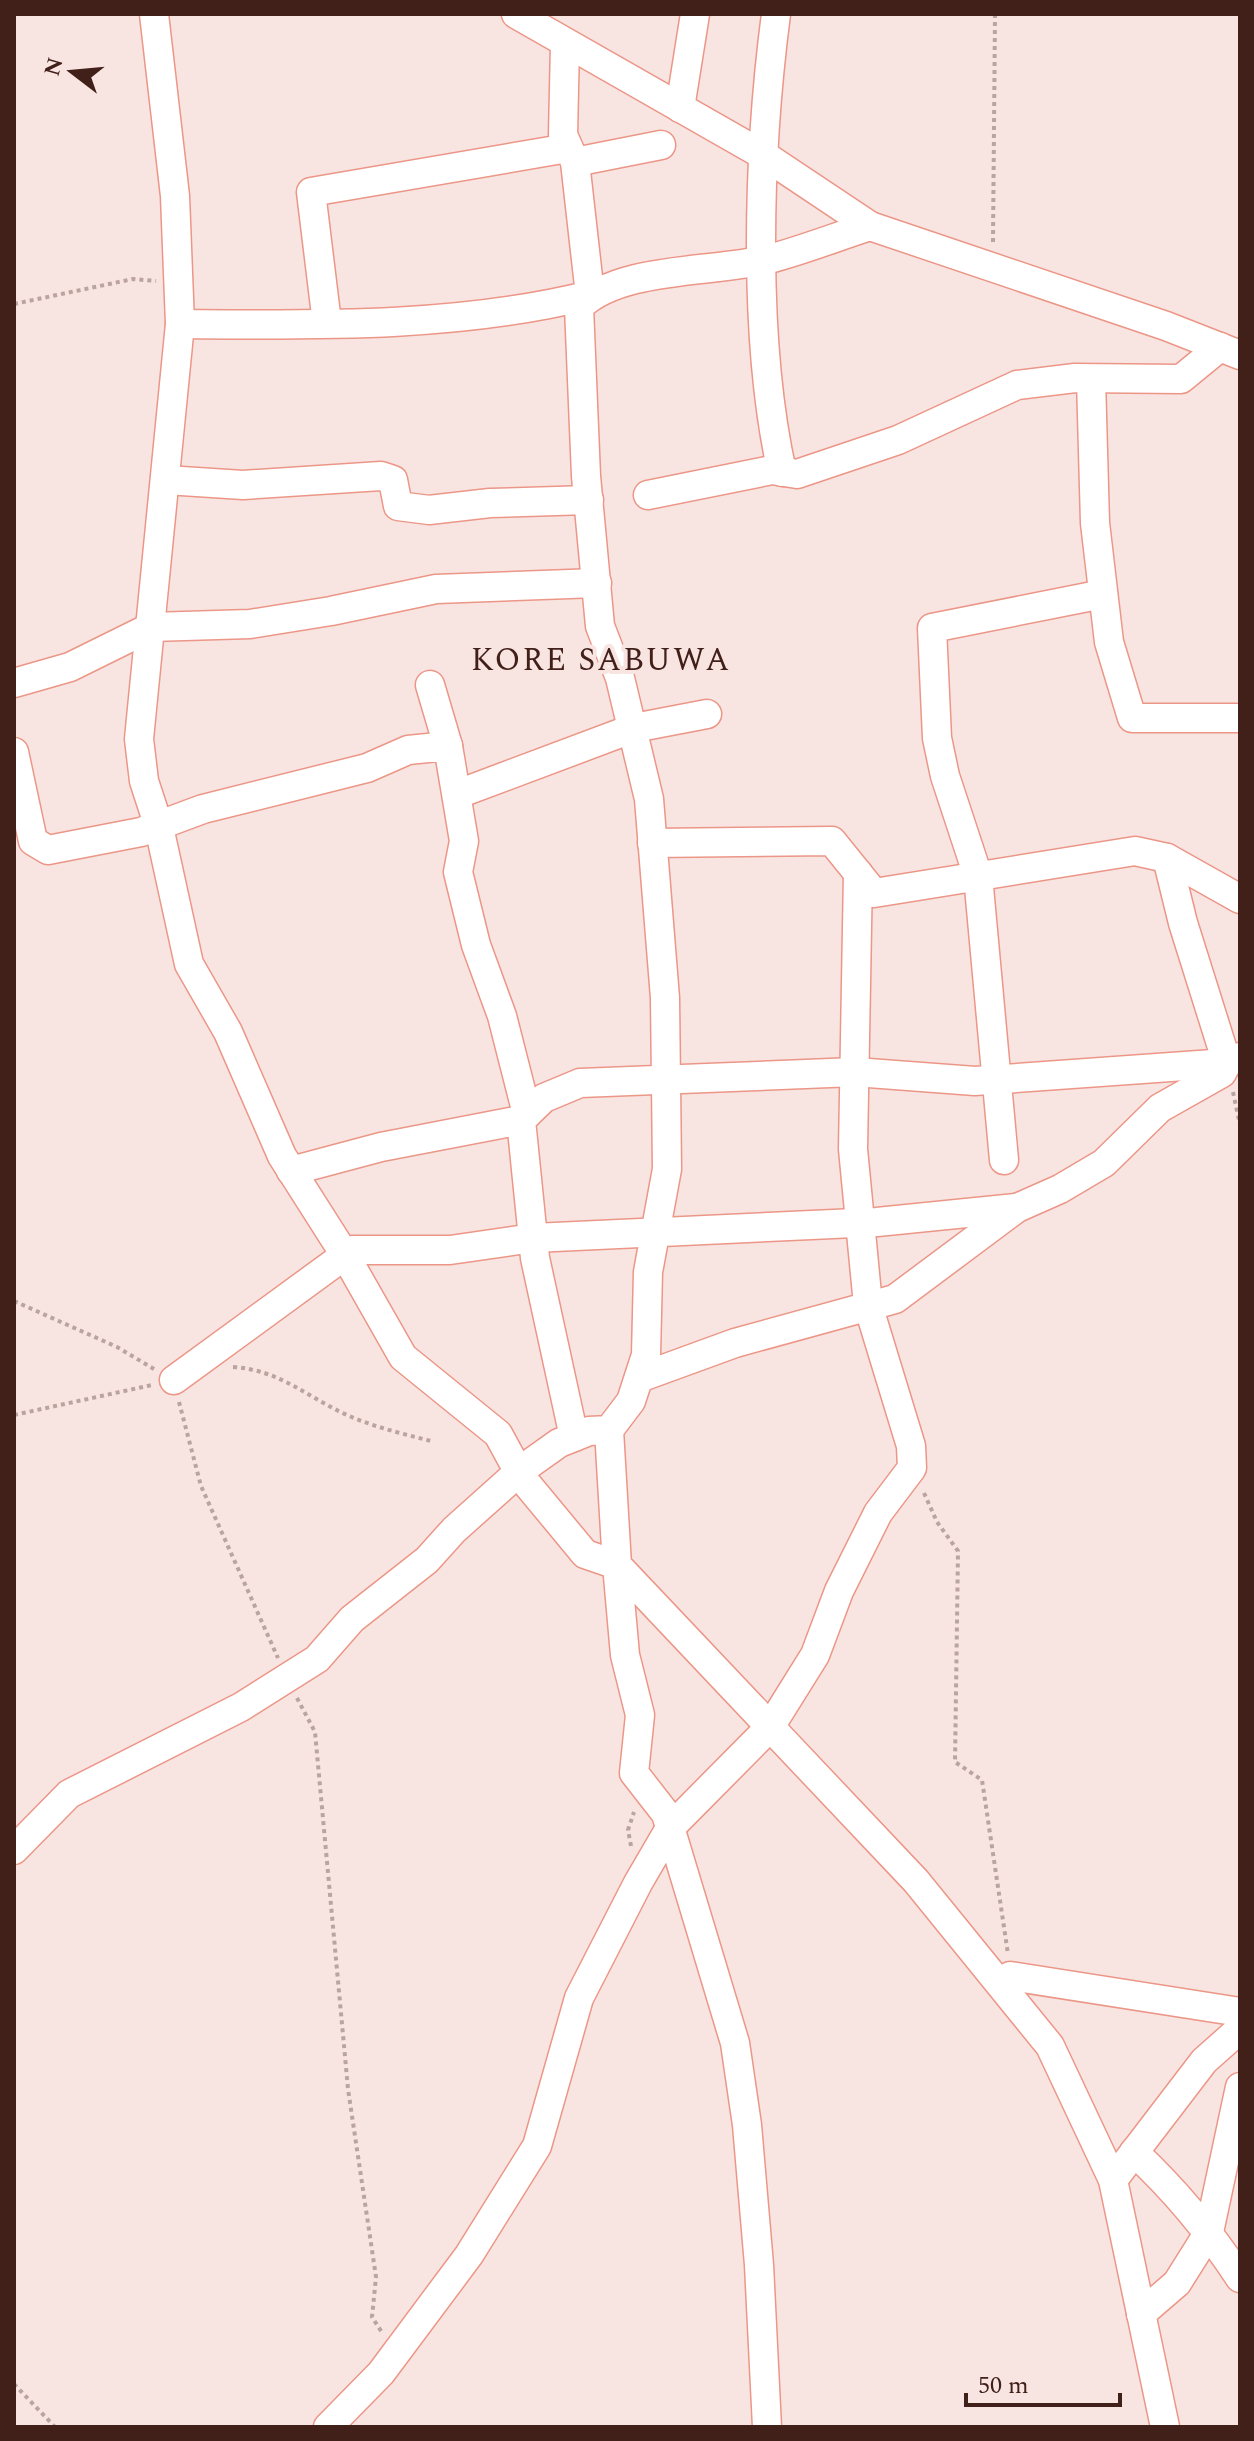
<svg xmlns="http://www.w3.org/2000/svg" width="1254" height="2441" font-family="Spectral,serif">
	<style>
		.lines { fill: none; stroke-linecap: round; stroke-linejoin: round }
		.minor-casing { stroke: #ec9687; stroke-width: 31 }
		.path { stroke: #bba39f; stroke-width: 4; stroke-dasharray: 4 4; stroke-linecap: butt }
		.minor { stroke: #fff; stroke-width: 28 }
		.labels { text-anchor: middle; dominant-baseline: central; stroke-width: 8; stroke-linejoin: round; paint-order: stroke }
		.quarter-label { font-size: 32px; letter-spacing: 2px; fill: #42201a; stroke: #f8e5e2 }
	</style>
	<rect width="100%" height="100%" fill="#f8e5e2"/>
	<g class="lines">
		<g class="minor-casing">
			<g id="minor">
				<path d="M154,14L175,196L180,324L139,739L144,781L159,827L189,964L228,1032L282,1156L345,1255L403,1357L498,1434L522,1478L585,1554L617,1565L625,1655L640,1715L634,1773L666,1814L735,2043L747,2125L759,2265L767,2427"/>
				<path d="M516,14L765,156L870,226L1166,326L1240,355"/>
				<path d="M776,14C758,151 752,338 782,472"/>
				<path d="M680,108L695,14"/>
				<path d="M575,162L661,145"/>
				<path d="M327,323L311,192L568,148"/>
				<path d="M180,324C315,325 458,328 590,295L575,162L563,135L565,44"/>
				<path d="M1091,379L1095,523L1109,642L1132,718H1240"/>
				<path d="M166,480L243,485L381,476L393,480L398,506L429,510L490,503L589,500"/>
				<path d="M648,495L772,470L797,474L898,440L1017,385L1075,378L1181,379L1220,347"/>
				<path d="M14,683L70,667L151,627L250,624L331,611L436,589L597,583"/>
				<path d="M430,685L448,746"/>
				<path d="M14,752L33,841L48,850L141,832L203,809L367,768L408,750L448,746L464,841L458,872L476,945L502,1016L527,1114"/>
				<path d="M458,794L634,728L707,714"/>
				<path d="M652,843L832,841L874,893L1135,851L1167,858L1240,899"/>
				<path d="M1004,1160L978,876L945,776L937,738L932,628L1103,594"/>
				<path d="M291,1171L381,1147L521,1120"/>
				<path d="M639,1378L735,1343L895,1299L1017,1208L1060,1189L1104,1163L1160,1108L1222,1073L1227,1063L1183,923L1167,858"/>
				<path d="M174,1380L352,1250H450L533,1238L877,1222L1016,1208"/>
				<path d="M609,1430L617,1565L916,1881L1050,2046L1113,2180L1165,2427"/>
				<path d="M574,1437L535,1258L521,1120L544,1098L580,1083L855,1072L975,1081L1227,1063L1240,1057"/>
				<path d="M14,1850L69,1794L241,1707L317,1659L352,1619L427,1560L454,1530L521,1470L559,1443L589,1431L609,1430L631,1401L646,1355L648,1272L667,1169L665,998L649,799L620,678L600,626L586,476L579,307C619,266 715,273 769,259C803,250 836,237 870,226"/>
				<path d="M1010,1976L1240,2012"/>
				<path d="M1134,2152C1175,2190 1209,2231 1240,2278"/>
				<path d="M1113,2180L1204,2061L1240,2029"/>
				<path d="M1141,2314L1177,2283L1209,2232L1240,2087"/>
				<path d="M328,2427L381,2373L469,2255L537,2146L579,1998L638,1883L670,1828L770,1727L815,1655L839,1591L878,1513L912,1468L911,1446L868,1305L853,1149L858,873"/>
			</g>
		</g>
		<g class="path">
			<path d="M993,242L995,14"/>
			<path d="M14,304L133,279L156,281"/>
			<path d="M1233,1092L1240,1125"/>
			<path d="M14,1301L117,1347L154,1369"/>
			<path d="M233,1367C280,1370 307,1397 347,1415C374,1427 403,1434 431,1441"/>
			<path d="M179,1402L201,1486L278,1658"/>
			<path d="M14,1415L152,1385"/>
			<path d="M924,1493L937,1522L958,1551L955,1762L982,1780L1008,1954"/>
			<path d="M297,1698L315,1732L348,2089L376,2277L372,2317L383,2334"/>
			<path d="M631,1846L628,1830L634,1812"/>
			<path d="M14,2384L55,2427"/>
		</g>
		<use href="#minor" class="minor"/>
	</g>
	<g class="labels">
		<g class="quarter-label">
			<text x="601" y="660">KORE SABUWA</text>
		</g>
	</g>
	<rect width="1254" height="2441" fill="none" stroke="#42201a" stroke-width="32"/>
	<g transform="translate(72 72) rotate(286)" stroke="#f8e5e2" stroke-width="6" paint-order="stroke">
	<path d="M0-6L14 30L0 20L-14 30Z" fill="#42201a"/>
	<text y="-12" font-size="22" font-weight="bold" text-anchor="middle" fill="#42201a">N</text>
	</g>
	<path d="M966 2393v12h154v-12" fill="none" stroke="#42201a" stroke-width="4"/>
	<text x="978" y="2393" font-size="24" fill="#42201a" stroke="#f8e5e2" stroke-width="6" paint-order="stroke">50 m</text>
</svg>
